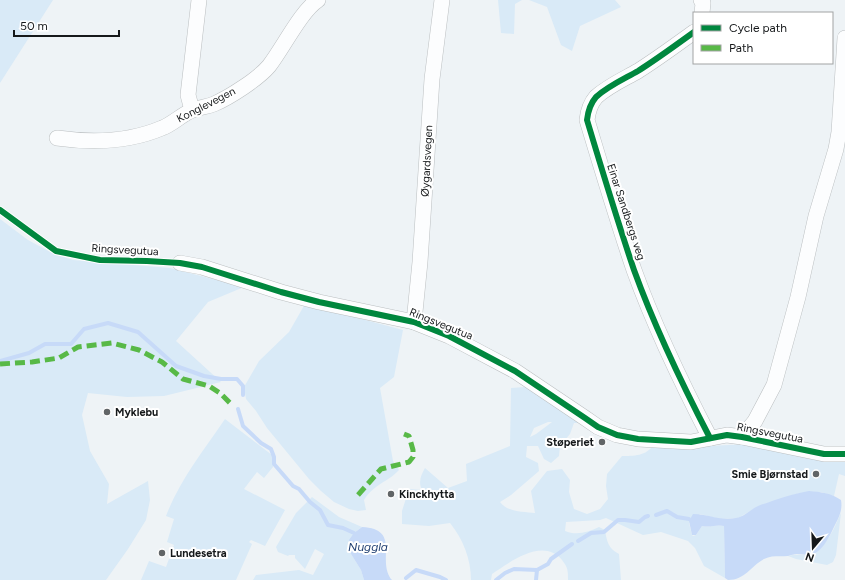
<svg xmlns="http://www.w3.org/2000/svg" width="845" height="580" font-family="Figtree,sans-serif">
	<style>
		.green { fill: #d9eaf7; fill-rule: evenodd }
		.water { fill: #c7daf8 }
		.lines { fill: none; stroke-linecap: round; stroke-linejoin: round }
		.stream { stroke: #c7daf8; stroke-width: 4 }
		.street-casing { stroke: #bbbfc1; stroke-width: 16 }
		.street { stroke: #fcfdfe; stroke-width: 15 }
		.quiet { stroke: #58b947; stroke-width: 5; stroke-dasharray: 10 5; stroke-linecap: butt }
		.cycleway-casing { stroke: #fff; stroke-width: 8 }
		.cycleway { stroke: #00873e; stroke-width: 6 }
		.poi-dot { fill: #616567; stroke: #fff; stroke-width: 1.5 }
		.labels { text-anchor: middle; dominant-baseline: central; stroke-width: 4; stroke-linejoin: round; paint-order: stroke }
		.street-label { font-size: 11px; fill: #15181a; stroke: #fff }
		.poi-label { font-size: 11px; font-weight: bold; fill: #15181a; stroke: #fff; text-anchor: start }
		.water-label { font-size: 12px; font-style: italic; fill: #214072; stroke: #fff }
	</style>
	<rect width="100%" height="100%" fill="#eef3f6"/>
	<g class="green">
		<path d="M0,0H53L0,83Z"/>
		<path d="M498,0H522L515,4L514,34L501,33Z"/>
		<path d="M529,0H615L621,7L580,26L572,51L561,45L547,7Z"/>
		<path d="M0,219L28,240L54,254L73,260L170,268L244,287L208,302L176,341L221,382L164,396L127,397L88,393L82,415L90,451L109,484L107,504L148,481L150,500L146,520L128,549L106,580H0Z"/>
		<path d="M305,304L403,330L394,377L380,388L393,461L399,470C387,483 375,483 364,500L366,510L358,511L349,509L334,502L321,491L309,479L267,428L256,411L246,399L244,387L259,361L289,332Z"/>
		<path d="M525,387L582,423H574L570,434L560,446L559,456L551,463L544,459L538,446H527L526,457L538,463L539,471L511,495L500,502C507,512 524,512 535,513L531,491L547,471L562,469L570,480L569,492L574,509L587,514L600,509L608,499L606,486L607,474L622,456C633,456 647,456 653,445L688,447L749,444L845,461V476L839,474L834,496L821,492L800,493L759,506L738,518L720,519L700,514L689,523L692,535L693,536L696,535L702,526C710,528 716,524 724,526L725,578L704,566L695,548L688,541L661,532L643,535L606,518L600,520L566,522L565,531C577,536 588,532 599,527L605,530C607,542 608,548 619,554L621,580H568C568,570 568,568 562,560C543,537 510,562 492,574L491,580H471C471,559 463,539 450,523L429,526L402,524V511L409,489L422,490C418,482 421,475 425,468L448,488L467,481L466,464L510,446L511,388ZM548,422H552L536,434L530,437L534,428Z"/>
		<path d="M225,419L272,455L273,467L264,478L257,472L244,489L285,510L265,546L251,540L249,542L252,544L236,580H141L149,561L166,567L174,545L167,542L174,519L166,516C179,481 204,450 225,419Z"/>
		<path d="M312,497L339,517L362,527L354,533L351,554L361,570L364,580H253L256,575L299,570L313,575L324,554L315,549L305,569L295,558V555H289L288,556L278,552L276,547L296,513Z"/>
		<path d="M841,513L836,555L833,562L827,565L796,559L788,556C796,553 805,556 810,555C827,548 834,528 841,513Z"/>
	</g>
	<g class="water">
		<path d="M809,491C821,492 831,493 841,500C843,511 838,519 833,529C828,539 822,553 809,555C805,555 801,554 797,554C794,554 791,555 788,556C780,557 772,555 764,559C751,566 745,580 728,580L725,578L724,526C716,524 711,528 702,526L696,535H692L689,521L693,514C709,514 718,521 736,518C744,517 751,509 758,506C772,501 795,493 809,491Z"/>
		<path d="M362,527C402,529 376,561 392,580H364L361,570L351,554L349,540L354,533Z"/>
	</g>
	<g class="lines">
		<g class="stream">
			<path d="M0,361L29,353L45,344H71L84,329L108,323L138,332L176,366L204,376L221,379H237L243,386V395"/>
			<path d="M238,409L243,426L261,443L271,449L274,457V464L293,486L299,489L310,502L320,510L328,525L343,528L354,533"/>
			<path d="M656,515L667,511L677,517L689,519"/>
			<path d="M578,541L591,533L604,532L618,520H625L639,522L645,517L648,516"/>
			<path d="M406,578L416,570L440,577L446,580"/>
			<path d="M496,580L505,573L514,569L537,570L548,564L551,559L572,544"/>
			<path d="M536,580L537,570"/>
		</g>
		<g class="street-casing">
			<g id="street">
				<path d="M701,0L703,3L702,13"/>
				<path d="M694,32C676,45 657,59 638,71C624,79 608,86 596,97C590,104 588,111 587,120C602,170 617,220 634,270C655,328 682,384 710,438"/>
				<path d="M192,110L188,95L199,0"/>
				<path d="M57,138C92,143 129,142 162,128C173,124 182,114 193,110C200,107 207,107 214,104C230,97 258,79 269,66C283,48 301,11 318,0"/>
				<path d="M180,263L202,267L281,292L319,302L414,322L449,336L515,371L585,418L598,427L617,435L638,439L691,442L727,435L742,437L824,454H845"/>
				<path d="M414,322L420,262L432,79L442,0"/>
				<path d="M742,437L755,421L774,385L798,297L816,216L836,149L839,132L845,38"/>
			</g>
		</g>
		<use href="#street" class="street"/>
		<g class="quiet">
			<path d="M0,364L32,362L59,358L78,347L112,343L139,350L162,362L183,379L209,386L220,393L230,403"/>
			<path d="M358,495L381,469L409,462L413,457V450L409,436L404,434"/>
		</g>
		<g class="cycleway-casing">
			<g id="cycleway">
				<path d="M694,32C676,45 657,59 638,71C624,79 608,86 596,97C590,104 588,111 587,120C602,170 617,220 634,270C655,328 682,384 710,438"/>
				<path d="M0,210L56,251L100,260L147,261L180,263L202,267L281,292L319,302L414,322L449,336L515,371L585,418L598,427L617,435L638,439L691,442L727,435L742,437L824,454H845"/>
			</g>
		</g>
		<use href="#cycleway" class="cycleway"/>
	</g>
	<g class="poi-dot">
		<circle cx="107" cy="412" r="4"/>
		<circle cx="602" cy="442" r="4"/>
		<circle cx="816" cy="474" r="4"/>
		<circle cx="391" cy="494" r="4"/>
		<circle cx="162" cy="553" r="4"/>
	</g>
	<g class="labels">
		<g class="street-label">
			<text transform="translate(206 105) rotate(-27)">Konglevegen</text>
			<text transform="translate(427 161) rotate(-87)">Øygardsvegen</text>
			<text transform="translate(626 212) rotate(72)">Einar Sandbergs veg</text>
			<text transform="translate(125 250) rotate(3)">Ringsvegutua</text>
			<text transform="translate(441 324) rotate(22)">Ringsvegutua</text>
			<text transform="translate(770 433) rotate(11)">Ringsvegutua</text>
		</g>
		<g class="poi-label">
			<text x="115" y="412">Myklebu</text>
			<text x="594" y="442" text-anchor="end">Støperiet</text>
			<text x="808" y="474" text-anchor="end">Smie Bjørnstad</text>
			<text x="399" y="494">Kinckhytta</text>
			<text x="170" y="553">Lundesetra</text>
		</g>
		<g class="water-label">
			<text x="368" y="547">Nuggla</text>
		</g>
	</g>
	<rect x="693" y="12" width="140" height="52" fill="#ffffff" stroke="#a1a3a3"/>
	<rect x="701" y="25" width="20" height="6" fill="#00873e" stroke="#a1a3a3"/>
	<text x="729" y="32" font-size="12" fill="#15181a">Cycle path</text>
	<rect x="701" y="45" width="20" height="6" fill="#58b947" stroke="#a1a3a3"/>
	<text x="729" y="52" font-size="12" fill="#15181a">Path</text>
	<g transform="translate(813 548) rotate(199)" stroke="#ffffff" stroke-width="3" paint-order="stroke">
	<path d="M0-3L7 15L0 10L-7 15Z" fill="#15181a"/>
	<text y="-6" font-size="11" font-weight="bold" text-anchor="middle" fill="#15181a">N</text>
	</g>
	<path d="M14 30v6h105v-6" fill="none" stroke="#15181a" stroke-width="2"/>
	<text x="20" y="30" font-size="12" fill="#15181a" stroke="#ffffff" stroke-width="3" paint-order="stroke">50 m</text>
</svg>
